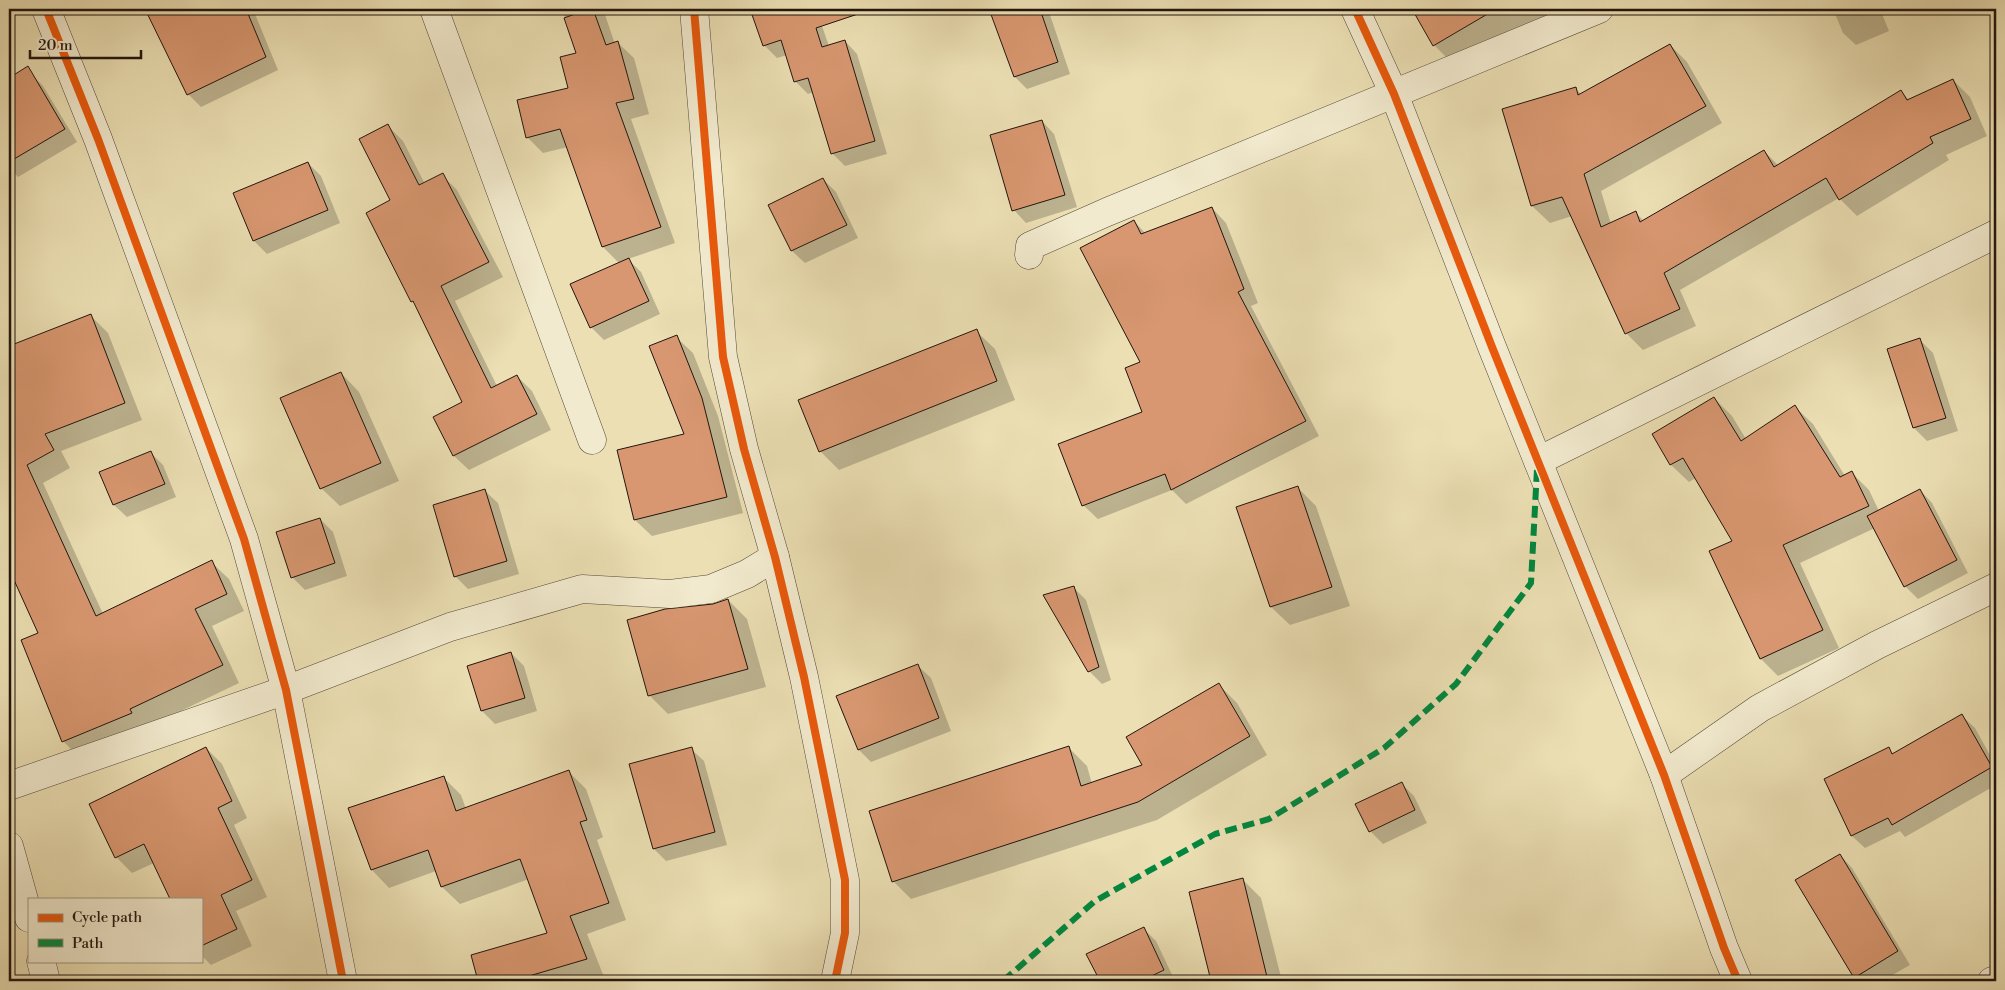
<svg xmlns="http://www.w3.org/2000/svg" width="2005" height="990" font-family="'Libre Bodoni',serif">
	<style>
		.shadow { fill: #0003 }
		.building { fill: #d89770; stroke: #21150f }
		.lines { fill: none; stroke-linecap: round; stroke-linejoin: round }
		.minor-casing { stroke: #544838; stroke-width: 29 }
		.minor { stroke: #f2eace; stroke-width: 28 }
		.quiet { stroke: #00873e; stroke-width: 6; stroke-dasharray: 12 6; stroke-linecap: butt }
		.cycleway-casing { stroke: #f2eace; stroke-width: 11 }
		.cycleway { stroke: #e8590c; stroke-width: 8 }
	</style>
	<rect width="100%" height="100%" fill="#ebdfb3"/>
	<filter id="stains"><feTurbulence type="fractalNoise" baseFrequency=".004" numOctaves="4"/><feColorMatrix values="0 0 0 0 .2 0 0 0 0 .09 0 0 0 0 .02 0 0 0 .5 -.17"/></filter>
	<radialGradient id="worn" r=".72"><stop offset=".6" stop-color="#630" stop-opacity="0"/><stop offset="1" stop-color="#630" stop-opacity=".3"/></radialGradient>
	<g class="shadow">
		<path d="M146,9H253L278,70L201,107L188,94Z"/>
		<path d="M475,9H494L480,14Z"/>
		<path d="M562,9H603L615,44L618,43L634,58L649,114L631,119L675,243L628,259L641,272L660,314L604,340L591,327L620,264L603,247L568,147L543,153L527,137L570,89L577,54Z"/>
		<path d="M752,9H816L829,46L845,41L857,54L887,154L845,166L832,153L814,92L808,94L795,81L787,55L777,58L764,45Z"/>
		<path d="M991,9H1048L1070,74L1027,89L1015,77Z"/>
		<path d="M1413,9H1560L1470,49L1450,61L1434,45Z"/>
		<path d="M1833,9H1880L1889,31L1856,45L1843,33Z"/>
		<path d="M9,28L12,38L9,39Z"/>
		<path d="M1670,45L1687,62L1722,123L1601,191L1611,224L1635,212L1644,221L1764,151L1779,166L1901,91L1909,100L1953,80L1970,97L1987,136L1946,155L1949,160L1857,216L1839,198L1680,290L1696,326L1643,350L1626,333L1572,216L1550,223L1532,206L1575,88L1582,95Z"/>
		<path d="M19,73H30L43,86L77,142L18,177L9,167V79Z"/>
		<path d="M1042,121L1054,134L1077,207L1026,223L1014,210Z"/>
		<path d="M388,126L403,141L425,184L442,175L457,190L503,277L455,301L497,386L517,376L532,391L551,430L469,470L454,456L435,417L464,403L417,306L412,301L392,200Z"/>
		<path d="M308,163L321,176L340,223L267,254L254,241L235,193Z"/>
		<path d="M823,179L836,192L858,238L805,263L792,251L770,205Z"/>
		<path d="M1212,208L1226,223L1258,303L1251,306L1319,436L1186,504L1172,490L1098,519L1083,505L1143,413L1134,221L1146,234Z"/>
		<path d="M91,316L108,333L142,420L61,451L70,468L43,483L103,614L211,562L229,579L244,611L212,626L239,683L81,759L63,741L40,634L9,566V347Z"/>
		<path d="M976,331L995,349L1015,400L839,470L820,451Z"/>
		<path d="M676,337L693,353L718,416L743,513L652,536L635,520L685,435Z"/>
		<path d="M1920,340L1933,353L1958,431L1927,441L1914,428L1888,350Z"/>
		<path d="M341,373L359,392L399,481L340,506L321,488Z"/>
		<path d="M1714,398L1732,416L1746,439L1795,407L1813,424L1845,476L1852,473L1869,490L1879,511L1920,490L1932,503L1968,573L1918,599L1905,586L1875,528L1800,563L1839,648L1778,676L1761,659L1733,541L1696,478L1689,482L1671,465L1654,434Z"/>
		<path d="M150,452L163,465L176,497L127,517L114,505Z"/>
		<path d="M1297,487L1316,506L1350,606L1290,625L1271,607L1238,507Z"/>
		<path d="M485,491L498,503L519,574L468,589L455,576Z"/>
		<path d="M320,519L333,532L347,576L305,590L292,577Z"/>
		<path d="M1073,587L1086,600L1111,680L1102,684L1089,671Z"/>
		<path d="M728,600L747,619L766,687L668,714L649,695L713,606Z"/>
		<path d="M511,653L524,666L537,711L495,724L482,711L469,666Z"/>
		<path d="M918,666L931,678L951,731L871,762L859,750Z"/>
		<path d="M1218,684L1237,703L1267,755L1157,820L911,899L893,881L1068,747L1087,766L1092,784L1144,766Z"/>
		<path d="M1962,716L1975,728L1996,766V785L1905,837L1900,831L1865,848L1852,836L1825,780L1888,749L1894,754Z"/>
		<path d="M206,748L222,764L247,818L234,825L267,897L236,911L252,946L211,965L201,955V899L154,863L132,873L116,857Z"/>
		<path d="M691,749L704,761L727,845L666,861L654,849Z"/>
		<path d="M569,772L586,789L603,837L597,840L626,920L587,934L604,977L588,981H480L472,956L548,934L529,879L460,904L442,887L436,871L389,888L372,870L350,809L443,777L461,795L466,809Z"/>
		<path d="M1401,783L1414,796L1427,823L1383,844L1370,831Z"/>
		<path d="M1840,855L1852,868L1910,965L1882,981H1858L1854,978Z"/>
		<path d="M1243,880L1261,898L1282,981H1212L1190,893Z"/>
		<path d="M1143,928L1156,941L1175,981H1101L1088,954Z"/>
	</g>
	<g class="building">
		<path d="M145,9H246L266,57L187,95Z"/>
		<path d="M589,9H593L606,45L618,41L634,99L616,103L661,227L602,247L560,129L526,138L517,100L568,88L560,57L576,53L564,18Z"/>
		<path d="M750,9H857L858,14L816,28L822,47L845,40L875,141L831,154L808,78L794,82L781,40L763,46Z"/>
		<path d="M989,9H1040L1058,62L1014,77Z"/>
		<path d="M1412,9H1496L1433,46Z"/>
		<path d="M1670,44L1706,106L1584,174L1601,227L1636,211L1640,222L1764,150L1774,167L1901,90L1907,100L1953,79L1971,119L1930,137L1933,143L1839,200L1826,178L1664,273L1680,309L1625,334L1562,197L1531,206L1502,109L1576,87L1578,95Z"/>
		<path d="M28,66L65,129L9,162V78Z"/>
		<path d="M1042,120L1065,195L1012,211L990,135Z"/>
		<path d="M388,124L419,185L443,173L489,262L441,286L491,388L517,375L537,414L453,456L433,417L462,402L413,301L411,302L366,213L390,200L359,139Z"/>
		<path d="M308,162L328,210L253,241L233,193Z"/>
		<path d="M823,178L847,225L791,251L768,205Z"/>
		<path d="M1212,207L1244,289L1238,292L1306,421L1171,490L1165,474L1082,506L1058,444L1142,412L1125,368L1140,362L1080,248L1134,220L1141,234Z"/>
		<path d="M629,258L649,301L590,328L570,284Z"/>
		<path d="M91,314L125,403L45,434L54,450L27,465L96,616L212,560L227,594L195,609L223,665L130,709L132,713L62,742L21,640L38,633L9,569V346Z"/>
		<path d="M977,329L997,381L819,452L798,400Z"/>
		<path d="M677,335L702,398L727,497L634,520L617,450L684,434L649,346Z"/>
		<path d="M1920,338L1946,418L1913,428L1887,349Z"/>
		<path d="M341,372L381,463L320,489L280,398Z"/>
		<path d="M1714,397L1741,441L1795,405L1840,477L1852,471L1869,506L1783,545L1823,630L1760,659L1709,551L1732,541L1683,458L1670,465L1652,434Z"/>
		<path d="M151,451L165,484L113,505L99,472Z"/>
		<path d="M1298,486L1332,587L1270,607L1236,507Z"/>
		<path d="M485,489L507,561L454,577L433,505Z"/>
		<path d="M1920,489L1957,560L1904,587L1867,516Z"/>
		<path d="M320,518L335,563L291,578L276,532Z"/>
		<path d="M1074,586L1099,667L1088,672L1043,595Z"/>
		<path d="M728,599L748,669L648,696L627,620L665,609L713,604Z"/>
		<path d="M511,652L525,698L481,711L467,666Z"/>
		<path d="M918,664L939,718L858,750L836,696Z"/>
		<path d="M1219,683L1250,736L1138,802L892,882L869,811L1069,746L1081,786L1142,765L1126,737Z"/>
		<path d="M1962,714L1992,767L1892,825L1888,818L1851,836L1824,779L1889,747L1892,754Z"/>
		<path d="M206,747L232,801L218,808L252,880L221,895L237,929L201,946V899H170L144,844L115,858L89,804Z"/>
		<path d="M692,747L715,832L653,849L629,764Z"/>
		<path d="M569,770L587,820L580,822L609,903L570,916L587,959L512,981H478L471,955L547,933L520,859L441,887L428,850L371,870L348,808L444,776L456,811Z"/>
		<path d="M1402,782L1415,810L1369,832L1355,804Z"/>
		<path d="M1840,854L1898,951L1854,978L1795,880Z"/>
		<path d="M1243,878L1268,981H1211L1189,892Z"/>
		<path d="M1144,927L1164,970L1141,981H1100L1086,954Z"/>
	</g>
	<g class="lines">
		<g class="minor-casing">
			<g id="minor">
				<path d="M46,9L98,139L244,539L286,690L343,981"/>
				<path d="M434,9L592,440"/>
				<path d="M694,9L723,357L744,449L775,557L804,677L845,880V933L835,981"/>
				<path d="M1355,9L1394,94L1492,347L1664,775L1724,948L1738,981"/>
				<path d="M1029,255L1030,246L1107,212L1599,9"/>
				<path d="M1538,461L1996,234"/>
				<path d="M1664,775L1760,708L1877,645L1996,587"/>
				<path d="M9,786L286,690L450,627L582,589L670,594L711,589L747,574L775,557"/>
				<path d="M9,846L29,918"/>
				<path d="M41,961L46,981"/>
				<path d="M1992,981L1996,980"/>
			</g>
		</g>
		<use href="#minor" class="minor"/>
		<path class="quiet" d="M1003,981L1095,901L1215,834L1269,819L1384,748L1456,684L1531,583L1537,469"/>
		<g class="cycleway-casing">
			<g id="cycleway">
				<path d="M46,9L98,139L244,539L286,690L343,981"/>
				<path d="M694,9L723,357L744,449L775,557L804,677L845,880V933L835,981"/>
				<path d="M1355,9L1394,94L1492,347L1664,775L1724,948L1738,981"/>
			</g>
		</g>
		<use href="#cycleway" class="cycleway"/>
	</g>
	<rect width="2005" height="990" fill="none" stroke="#ebdfb3" stroke-width="30"/>
	<rect x="10" y="10" width="1985" height="970" fill="none" stroke="#21150f" stroke-width="2.5"/>
	<rect x="15" y="15" width="1975" height="960" fill="none" stroke="#21150f"/>
	<rect x="28" y="898" width="175" height="65" fill="#f2eace" stroke="#9e9582"/>
	<rect x="38" y="914" width="25" height="8" fill="#e8590c" stroke="#9e9582"/>
	<text x="72" y="922" font-size="15" fill="#21150f">Cycle path</text>
	<rect x="38" y="939" width="25" height="8" fill="#00873e" stroke="#9e9582"/>
	<text x="72" y="948" font-size="15" fill="#21150f">Path</text>
	<path d="M30 50v8h111v-8" fill="none" stroke="#21150f" stroke-width="2.5"/>
	<text x="38" y="50" font-size="15" fill="#21150f" stroke="#f2eace" stroke-width="4" paint-order="stroke">20 m</text>
	<rect width="100%" height="100%" filter="url(#stains)"/>
	<rect width="100%" height="100%" fill="url(#worn)"/>
</svg>
